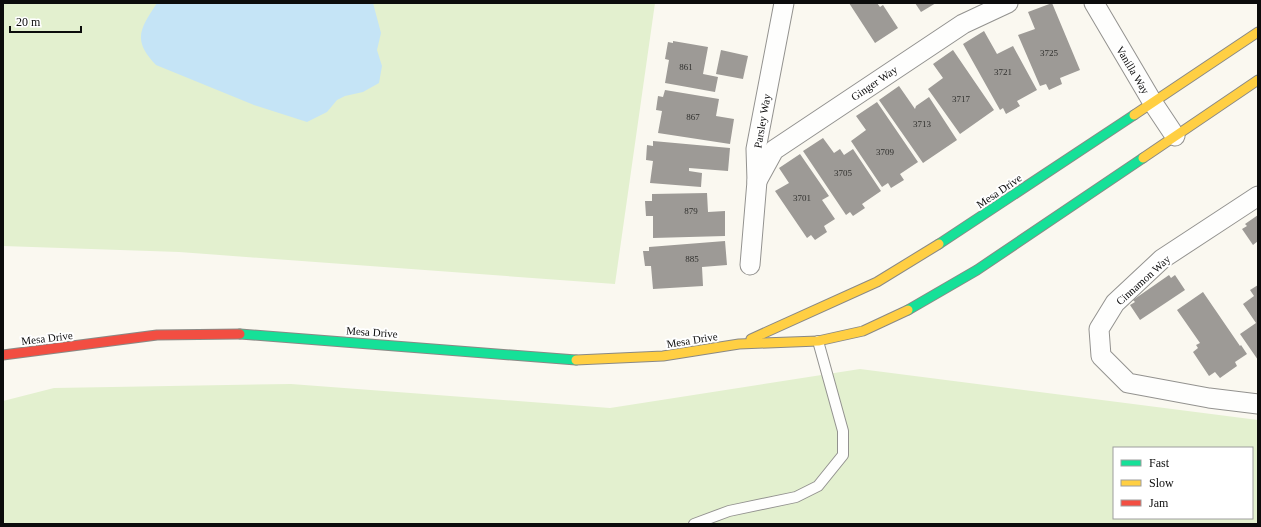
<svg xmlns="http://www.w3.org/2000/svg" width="1261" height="527" font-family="Georgia,serif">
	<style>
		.green { fill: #e3f0cf; fill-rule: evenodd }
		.water { fill: #c5e4f6 }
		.building { fill: #9d9a96 }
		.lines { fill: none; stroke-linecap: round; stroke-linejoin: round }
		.lane-casing { stroke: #93928f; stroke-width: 12 }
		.street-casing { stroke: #93928f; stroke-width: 21 }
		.fast-casing { stroke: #8a8985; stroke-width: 11 }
		.slow-casing { stroke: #8a8985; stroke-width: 11 }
		.jam-casing { stroke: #8a8985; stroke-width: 11 }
		.lane { stroke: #fefefd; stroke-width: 10 }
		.street { stroke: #fefefd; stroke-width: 19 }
		.fast { stroke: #16e098; stroke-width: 9 }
		.slow { stroke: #ffcf43; stroke-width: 9 }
		.jam { stroke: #f24e42; stroke-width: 9 }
		.labels { text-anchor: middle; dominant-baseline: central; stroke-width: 4; stroke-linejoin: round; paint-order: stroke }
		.number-label { font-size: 9px; fill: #30302e }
		.street-label { font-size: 11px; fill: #0c0c0c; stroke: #fff }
	</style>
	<rect width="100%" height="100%" fill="#faf8f0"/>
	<g class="green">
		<path d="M3,3H655L615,284L179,252L3,246Z"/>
		<path d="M860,369L1258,420V524H3V401L54,388L291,384L610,408ZM1114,448H1252V518H1114Z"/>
	</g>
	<path class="water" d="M157,3H373L381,33L377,50L382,66L379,83L363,92L345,96L337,100L327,112L307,122L254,105L156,65C132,40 140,29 157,3Z"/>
	<g class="building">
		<path d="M849,3H877L880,7L883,5L898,28L875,43Z"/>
		<path d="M915,3H936L921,12Z"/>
		<path d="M1052,3L1080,70L1060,78L1062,84L1049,90L1046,84L1040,86L1018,35L1035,29L1028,12Z"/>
		<path d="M984,31L997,54L1013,46L1037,90L1017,101L1020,106L1006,114L1003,108L1000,110L963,44Z"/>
		<path d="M673,41L708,47L703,74L718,77L715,92L665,83L669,60L665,59L668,42L673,43Z"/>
		<path d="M721,50L748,56L743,79L716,74Z"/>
		<path d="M953,50L994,110L960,134L928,89L943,78L933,64Z"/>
		<path d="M899,86L915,109L916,106L929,97L957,140L923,163L879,100Z"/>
		<path d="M665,90L719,99L716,116L734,119L730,144L658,133L662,111L656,110L658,96L663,97Z"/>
		<path d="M877,102L918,162L900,174L904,180L891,188L888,183L882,187L851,141L866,130L856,116Z"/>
		<path d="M823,138L834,153L840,149L844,155L853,149L881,191L862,204L865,208L853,216L850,212L846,215L803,151Z"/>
		<path d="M653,141L730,148L728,171L689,168V171L702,173L701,187L650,183L653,161L646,160L647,145L653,146Z"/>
		<path d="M800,154L829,196L822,200L835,219L824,226L827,232L815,240L811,235L807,238L775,191L789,183L779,168Z"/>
		<path d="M707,193L708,212L725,211V236L653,238V216H646L645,201H652V194Z"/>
		<path d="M1258,215V241L1253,245L1242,229L1247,226L1245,224Z"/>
		<path d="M725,241L727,265L702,267L703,286L653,289L651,266H645L643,251H649V247Z"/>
		<path d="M1169,275L1171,278L1175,275L1185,290L1140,320L1130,305L1135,302L1133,300Z"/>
		<path d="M1258,285V360L1240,334L1256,323L1243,304L1254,296L1250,290Z"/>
		<path d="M1203,292L1240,346L1241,345L1247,354L1235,362L1237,366L1220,378L1215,372L1209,376L1193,352L1198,348L1196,345L1200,343L1177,310Z"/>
	</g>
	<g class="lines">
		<g class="lane-casing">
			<path id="lane" d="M694,524L729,511L796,497L818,486L843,455V431L818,341"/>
		</g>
		<g class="street-casing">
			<g id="street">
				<path d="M1094,3L1153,103L1175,136"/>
				<path d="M757,181L774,150L963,24L1008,3"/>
				<path d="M1258,196L1162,259L1115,303L1099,329L1101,356L1128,383L1209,398L1258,404"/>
				<path d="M750,265L757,181L756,149L784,3"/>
			</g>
		</g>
		<g class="fast-casing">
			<g id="fast">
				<path d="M939,244L1134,115"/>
				<path d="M908,310L977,270L1143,158"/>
				<path d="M240,334L576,360"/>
			</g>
		</g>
		<g class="slow-casing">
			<g id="slow">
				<path d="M1134,115L1258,32"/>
				<path d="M1143,158L1258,80"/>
				<path d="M751,339L877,282L939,244"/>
				<path d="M576,360L663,356L739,344L818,341L863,331L908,310"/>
			</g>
		</g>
		<g class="jam-casing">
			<path id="jam" d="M3,355L157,335L240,334"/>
		</g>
		<use href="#lane" class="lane"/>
		<use href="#street" class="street"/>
		<use href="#fast" class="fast"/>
		<use href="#slow" class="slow"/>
		<use href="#jam" class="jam"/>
	</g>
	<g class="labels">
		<g class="number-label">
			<text x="1049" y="53">3725</text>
			<text x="686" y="67">861</text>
			<text x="1003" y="72">3721</text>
			<text x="961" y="99">3717</text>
			<text x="693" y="117">867</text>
			<text x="922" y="124">3713</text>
			<text x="885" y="152">3709</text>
			<text x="843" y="173">3705</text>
			<text x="802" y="198">3701</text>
			<text x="691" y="211">879</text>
			<text x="692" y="259">885</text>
		</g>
		<g class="street-label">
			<text transform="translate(1133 70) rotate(59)">Vanilla Way</text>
			<text transform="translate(874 83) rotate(-34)">Ginger Way</text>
			<text transform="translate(762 121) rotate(-80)">Parsley Way</text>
			<text transform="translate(999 191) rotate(-34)">Mesa Drive</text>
			<text transform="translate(1143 280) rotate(-42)">Cinnamon Way</text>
			<text transform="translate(372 332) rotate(4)">Mesa Drive</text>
			<text transform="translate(47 338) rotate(-7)">Mesa Drive</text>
			<text transform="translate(692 340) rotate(-9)">Mesa Drive</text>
		</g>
	</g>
	<rect width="1261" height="527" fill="none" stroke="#0c0c0c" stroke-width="8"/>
	<rect x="1113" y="447" width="140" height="72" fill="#ffffff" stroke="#9e9e9e"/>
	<rect x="1121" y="460" width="20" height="6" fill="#16e098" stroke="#9e9e9e"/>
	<text x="1149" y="467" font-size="12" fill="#0c0c0c">Fast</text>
	<rect x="1121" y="480" width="20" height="6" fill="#ffcf43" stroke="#9e9e9e"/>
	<text x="1149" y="487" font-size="12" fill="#0c0c0c">Slow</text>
	<rect x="1121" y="500" width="20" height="6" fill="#f24e42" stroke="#9e9e9e"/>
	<text x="1149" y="507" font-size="12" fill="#0c0c0c">Jam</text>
	<path d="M10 26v6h71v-6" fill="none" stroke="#0c0c0c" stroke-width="2"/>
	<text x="16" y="26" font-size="12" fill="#0c0c0c" stroke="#ffffff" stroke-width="3" paint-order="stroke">20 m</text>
</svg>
